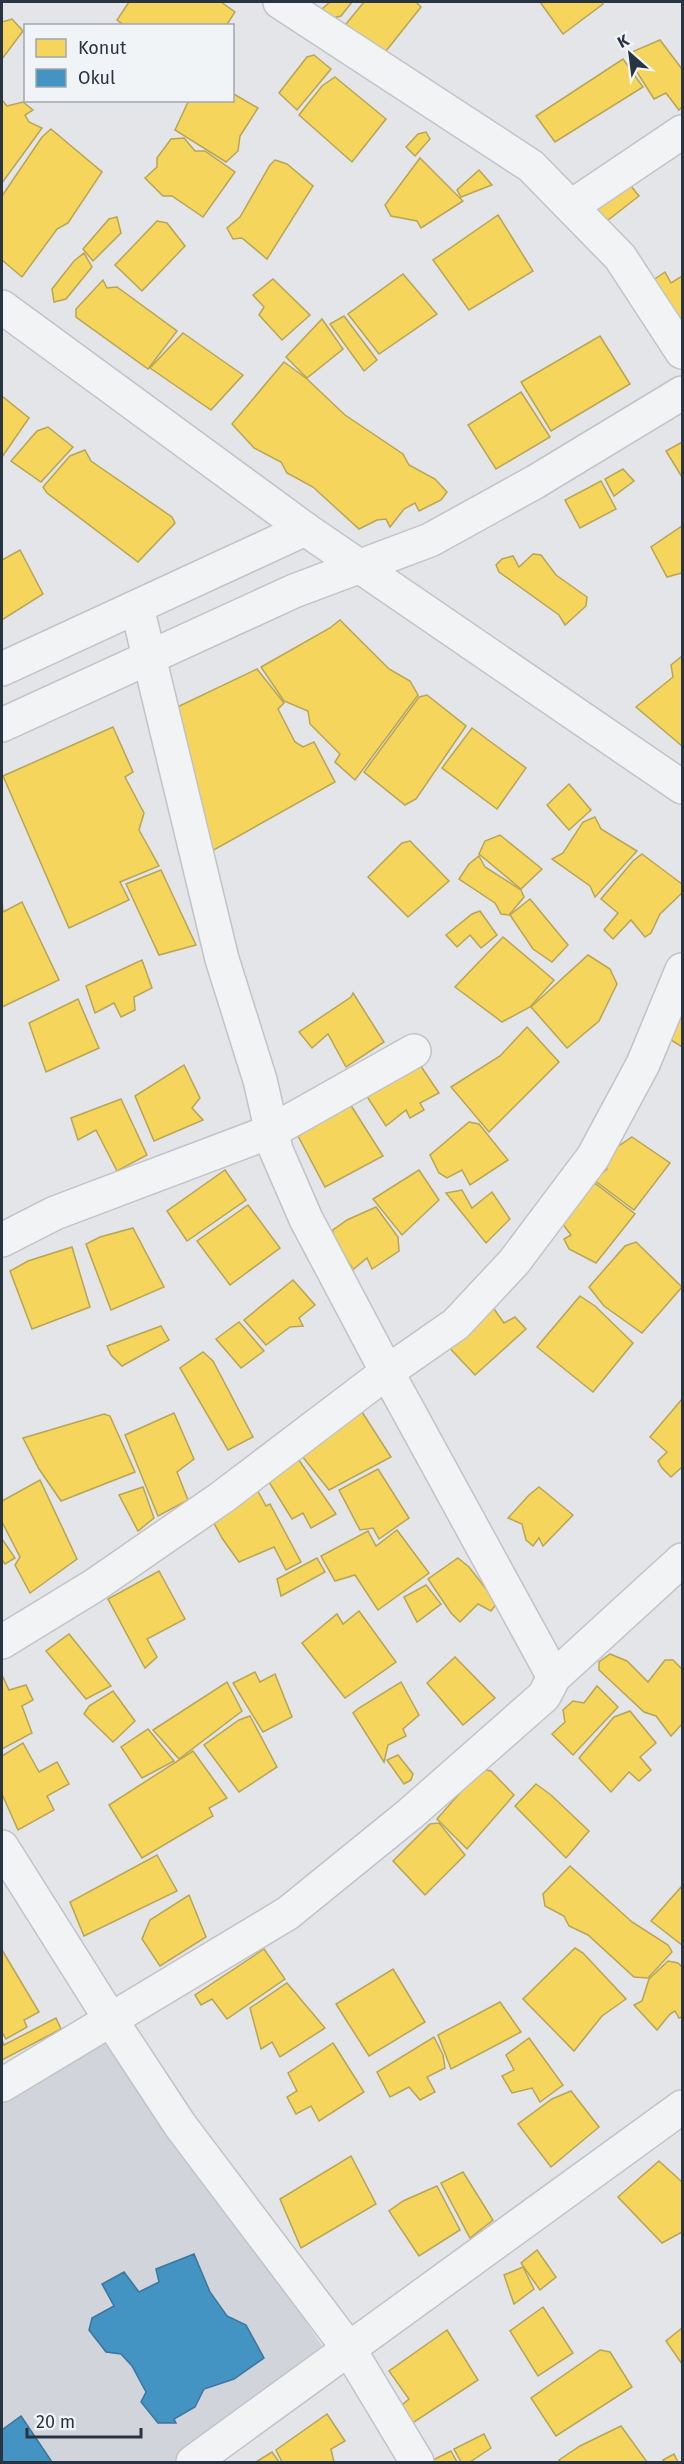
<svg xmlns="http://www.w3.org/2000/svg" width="684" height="2464" font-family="'Fira Sans',sans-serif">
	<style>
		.built { fill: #d1d5db }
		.homes { fill: #f6d55c; stroke: #b8a554; stroke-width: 1.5 }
		.schools { fill: #4393c3; stroke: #3b769c; stroke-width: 1.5 }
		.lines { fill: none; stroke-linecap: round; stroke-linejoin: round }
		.minor-casing { stroke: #c1c3c6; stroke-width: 36 }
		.minor { stroke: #f2f3f5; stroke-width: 33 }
	</style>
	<rect width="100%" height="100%" fill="#e3e5e8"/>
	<path class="built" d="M115,2034L322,2346L183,2462H2V2093Z"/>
	<g class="homes">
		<path d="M129,2H221L235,12L226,26H125L117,20Z"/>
		<path d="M330,2H352L341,16L325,20L323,8Z"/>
		<path d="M364,2H416L421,7L382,56L353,38L346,24Z"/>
		<path d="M540,2H602L603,4L563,34Z"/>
		<path d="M12,19L23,31L2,59V22Z"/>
		<path d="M660,40L682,69V107L679,110L666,93L654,99L628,58L634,51Z"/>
		<path d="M314,55L331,69L297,110L279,93L307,57Z"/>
		<path d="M623,59L643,87L555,142L536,116Z"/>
		<path d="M335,77L386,119L352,162L299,115L322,86Z"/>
		<path d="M232,93L258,108L240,136L238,151L226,162L175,130L189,100H232Z"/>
		<path d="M2,100L7,106L23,102L33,110L25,115L29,122L42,128L2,183Z"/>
		<path d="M51,129L102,172L68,223L57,229L22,277L2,260V196L42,137Z"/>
		<path d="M426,132L430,139L415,156L406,147L418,134Z"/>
		<path d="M184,138L195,151H205L235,172L203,217L172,196H163L145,178L157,167V158L171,139Z"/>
		<path d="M420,158L463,201L421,228L417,221L391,216L385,205Z"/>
		<path d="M275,160L287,164L313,186L267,259L242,238L233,239L227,228L240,217L270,165Z"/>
		<path d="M479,170L492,185L461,197L457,190Z"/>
		<path d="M626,180L639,196L599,227L590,209Z"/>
		<path d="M498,215L533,271L469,310L433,260Z"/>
		<path d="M117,217L121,233L93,261L83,249L109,219Z"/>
		<path d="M157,221L167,223L185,246L142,291L115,265Z"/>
		<path d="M84,253L92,267L66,299L54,302L52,289L74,261Z"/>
		<path d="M665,272L671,283L682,276V340L652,281Z"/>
		<path d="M403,274L437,314L379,354L348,314Z"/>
		<path d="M273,279L310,315L282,340L259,315L264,307L253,295Z"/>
		<path d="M103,280L107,288L117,287L177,331L148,369L76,317V309Z"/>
		<path d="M344,316L377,360L364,371L330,324Z"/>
		<path d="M322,319L343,349L307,378L286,357Z"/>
		<path d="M183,333L243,375L211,410L150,368Z"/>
		<path d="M600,336L630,384L551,431L521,382Z"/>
		<path d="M284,362L307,379L345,415L403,454L409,465L435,479L447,492L441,500L419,511L415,503L404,509L390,527L386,519L377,520L359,529L313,487L287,473L281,462L254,448L232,424Z"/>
		<path d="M521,392L550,437L496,469L468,425Z"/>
		<path d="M2,396L29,418L2,457Z"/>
		<path d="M48,427L73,447L41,482L11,461L37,431Z"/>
		<path d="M682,442V477L666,451Z"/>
		<path d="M85,450L91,461L172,517L175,523L138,562L47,493L43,487L70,456Z"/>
		<path d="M623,469L634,481L614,496L605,479Z"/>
		<path d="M601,481L616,509L580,528L565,500Z"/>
		<path d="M682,526V573L667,577L651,547Z"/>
		<path d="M20,550L43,594L2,620V560Z"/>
		<path d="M533,554L541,555L556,575L587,597L586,606L565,625L559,615L499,572L496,565L502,559L513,556L519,567Z"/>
		<path d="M340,620L389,669L410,681L418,695L355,780L335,762L340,754L310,724L308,711L284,701L261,667L330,628Z"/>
		<path d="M682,656V746L636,707L673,677L671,665Z"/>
		<path d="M257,669L284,703L278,709L295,742L303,747L314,742L335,782L212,851L167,712Z"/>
		<path d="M427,695L466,726L416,799L405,805L364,772L419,697Z"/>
		<path d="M113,727L133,772L125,777L144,813L139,830L159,866L120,882L129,900L69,928L3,776Z"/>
		<path d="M472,728L526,768L497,809L442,768Z"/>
		<path d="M569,784L591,810L569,830L547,805Z"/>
		<path d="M595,817L601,829L637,851L595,897L590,886L552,859L563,853L583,822Z"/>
		<path d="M500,835L542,869L521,889L479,854L485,841Z"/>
		<path d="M410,841L449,881L408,917L368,877L402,843Z"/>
		<path d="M642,854L682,884V893L660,914L651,933L645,937L631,920L613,939L604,930L618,913L601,899L633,861Z"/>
		<path d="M479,856L485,867L521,890L524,897L509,915L501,914L495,903L459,879L469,864Z"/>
		<path d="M161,870L196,945L159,955L126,884Z"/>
		<path d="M530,899L568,945L552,962L533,949L510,915Z"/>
		<path d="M2,901L3,912L22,902L59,980L2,1007Z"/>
		<path d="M480,911L497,935L481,948L470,935L457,947L446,935L472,914Z"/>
		<path d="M503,937L554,980L530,1007L502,1022L455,987Z"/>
		<path d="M588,955L610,969L617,984L599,1021L567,1048L531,1007Z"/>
		<path d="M142,960L152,988L134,997L135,1010L121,1017L114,1003L95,1013L86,986Z"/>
		<path d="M353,993L384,1042L346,1067L328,1034L312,1048L299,1032L351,997Z"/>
		<path d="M78,999L99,1048L46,1072L29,1023Z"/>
		<path d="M682,1001V1047L658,1032Z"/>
		<path d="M527,1027L559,1062L489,1132L451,1087L500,1056Z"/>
		<path d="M418,1062L439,1093L420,1103L424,1110L410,1118L406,1110L386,1126L366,1095Z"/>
		<path d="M184,1065L200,1098L192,1108L203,1120L154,1141L135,1096Z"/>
		<path d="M121,1099L147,1155L117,1171L96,1130L78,1140L71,1118Z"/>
		<path d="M350,1104L383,1156L325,1187L298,1136Z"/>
		<path d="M469,1122L479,1124L508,1160L470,1185L462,1170L447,1178L439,1173L430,1155Z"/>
		<path d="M632,1137L670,1163L634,1210L594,1180L607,1169L601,1158Z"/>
		<path d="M225,1170L246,1200L187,1241L167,1211Z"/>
		<path d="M419,1170L439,1200L402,1235L373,1199Z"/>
		<path d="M585,1181L596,1184L635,1214L596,1263L569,1249L564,1239L571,1235L556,1215Z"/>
		<path d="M462,1190L472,1208L492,1192L510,1219L486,1243L446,1193Z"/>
		<path d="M248,1205L280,1248L230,1285L197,1241Z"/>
		<path d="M376,1207L398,1237L399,1251L372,1269L367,1258L350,1272L352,1267L333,1240V1230L347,1220Z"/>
		<path d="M133,1228L164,1287L111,1310L86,1244L100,1237Z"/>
		<path d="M636,1242L682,1287L642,1333L604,1306L589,1287L625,1246Z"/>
		<path d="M72,1247L90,1307L32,1329L10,1271L28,1261Z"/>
		<path d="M293,1280L315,1305L299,1318L303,1326L290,1327L266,1345L244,1320Z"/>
		<path d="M580,1296L595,1306L633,1343L593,1392L537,1347Z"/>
		<path d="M487,1299L504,1323L515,1317L526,1329L475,1375L443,1341Z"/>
		<path d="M239,1322L264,1351L241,1368L216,1339Z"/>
		<path d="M161,1326L169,1340L122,1366L111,1355L107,1346Z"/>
		<path d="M203,1352L213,1361L253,1437L228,1450L180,1368Z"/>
		<path d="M682,1399V1467L671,1477L662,1468L658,1461L667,1452L650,1437Z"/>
		<path d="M362,1412L391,1457L329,1490L298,1451Z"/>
		<path d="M174,1413L194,1459L177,1472L188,1500L158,1516L125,1435Z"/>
		<path d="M104,1414L110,1416L135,1472L61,1501L39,1469L23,1438Z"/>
		<path d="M294,1453L336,1514L311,1528L303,1513L292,1519L264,1474Z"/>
		<path d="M378,1469L409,1518L379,1539L373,1528L360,1530L339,1490Z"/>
		<path d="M40,1480L77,1559L30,1593L15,1565L20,1557L2,1522V1501Z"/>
		<path d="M254,1484L266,1506L270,1504L301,1562L286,1570L274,1547L239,1562L222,1538L210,1516Z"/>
		<path d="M143,1487L154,1518L138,1531L119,1495Z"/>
		<path d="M539,1487L573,1515L543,1546L539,1538L533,1546L526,1540L522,1524L508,1518L529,1495Z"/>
		<path d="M397,1530L429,1573L378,1610L355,1575L335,1581L321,1556L368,1531L376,1546Z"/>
		<path d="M2,1539L15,1558L5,1564L2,1560Z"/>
		<path d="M317,1558L325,1572L281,1596L277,1579Z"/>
		<path d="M458,1558L469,1567L497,1603L491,1611L478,1604L460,1622L451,1613L428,1579Z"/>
		<path d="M159,1571L185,1619L147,1639L157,1657L145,1668L108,1599Z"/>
		<path d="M426,1585L441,1604L417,1622L404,1597Z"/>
		<path d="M359,1611L396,1662L345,1698L302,1643L337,1614L343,1624Z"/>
		<path d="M69,1634L111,1686L86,1699L46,1651Z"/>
		<path d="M610,1654L627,1661L648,1682L665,1660H673L682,1669V1724L671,1736L656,1716L644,1712L599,1670V1662Z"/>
		<path d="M455,1657L495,1698L463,1725L427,1683Z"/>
		<path d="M255,1672L260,1682L275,1674L292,1717L263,1732L233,1683Z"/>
		<path d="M2,1675L9,1690L26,1685L33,1700L22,1706L32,1733L2,1749Z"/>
		<path d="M227,1682L242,1711L179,1759L153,1730Z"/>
		<path d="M401,1682L419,1715L403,1729L406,1736L388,1745L384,1762L353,1713L359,1708Z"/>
		<path d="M597,1686L618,1707L573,1755L552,1734L565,1722L563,1710L573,1701L584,1703Z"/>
		<path d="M113,1691L135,1721L113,1742L84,1714L89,1706Z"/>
		<path d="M630,1711L656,1743L640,1757L651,1770L639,1781L629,1772L611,1792L579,1758L614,1717Z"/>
		<path d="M250,1716L277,1767L239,1792L204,1745L239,1720Z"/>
		<path d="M148,1729L174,1761L142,1778L121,1747Z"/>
		<path d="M23,1743L39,1772L57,1762L69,1784L47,1796L54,1810L18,1830L2,1794V1756Z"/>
		<path d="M193,1751L227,1798L209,1808L213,1816L142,1858L109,1805Z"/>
		<path d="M398,1755L413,1774L411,1780L404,1784L387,1760Z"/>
		<path d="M481,1769L491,1771L514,1795L467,1849L437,1819Z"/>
		<path d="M536,1784L551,1795L589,1831L566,1858L515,1806Z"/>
		<path d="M439,1823L465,1855L425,1895L393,1861L430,1824Z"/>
		<path d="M157,1855L177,1891L84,1936L70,1902Z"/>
		<path d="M570,1866L632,1922L668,1945L672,1952L648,1978L634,1977L588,1935L569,1926L564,1916L545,1906L543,1894Z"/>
		<path d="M682,1886V1945L651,1921Z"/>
		<path d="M189,1895L206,1937L160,1966L142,1939L150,1920Z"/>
		<path d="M575,1948L583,1953L626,1999L602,2016L574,2051L523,1999Z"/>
		<path d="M264,1949L285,1979L227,2019L212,1999L201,2005L195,1995Z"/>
		<path d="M2,1950L39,2012L24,2020L27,2027L6,2039L2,2032Z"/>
		<path d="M668,1961L678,1963L682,1967V2017L679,2018L675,2011L670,2014L657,2030L634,2005L642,2001L649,1979Z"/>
		<path d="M393,1969L425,2022L369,2056L336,2004Z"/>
		<path d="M287,1983L325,2028L280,2057L272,2042L261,2049L250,2008Z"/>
		<path d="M500,2002L521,2032L451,2069L438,2035Z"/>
		<path d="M56,2018L61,2029L2,2060V2040L4,2045Z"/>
		<path d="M434,2037L443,2055L445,2068L427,2077L435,2092L420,2100L409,2087L390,2097L377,2072Z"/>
		<path d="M529,2038L563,2085L540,2102L532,2088L512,2093L502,2076L514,2070L506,2055Z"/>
		<path d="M333,2043L364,2092L319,2121L311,2106L296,2114L287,2097L297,2091L288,2073Z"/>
		<path d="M571,2091L599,2127L551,2167L518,2124L552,2099Z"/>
		<path d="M351,2156L376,2204L301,2248L280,2199Z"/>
		<path d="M659,2161L682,2182V2232L662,2243L618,2197Z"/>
		<path d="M463,2172L493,2220L470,2238L441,2183Z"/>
		<path d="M437,2186L460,2230L419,2256L389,2211L403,2201Z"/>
		<path d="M537,2250L556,2277L540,2290L521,2263Z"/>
		<path d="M523,2267L534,2289L514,2304L504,2275Z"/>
		<path d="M543,2307L573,2353L538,2376L510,2331Z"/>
		<path d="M682,2328V2364L666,2341Z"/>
		<path d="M447,2330L478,2380L405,2428L396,2410L409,2399L389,2371Z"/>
		<path d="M600,2350L610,2352L632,2387L556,2436L531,2398Z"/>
		<path d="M327,2414L345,2441L331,2449L334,2462H282L276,2450Z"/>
		<path d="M621,2426L647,2462H561L559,2460L580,2446Z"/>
		<path d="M484,2434L491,2448L470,2462H461L454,2449Z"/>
		<path d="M451,2451L457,2462H429Z"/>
		<path d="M272,2452L279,2462H256Z"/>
		<path d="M674,2454L678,2462H665L663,2460Z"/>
	</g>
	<g class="schools">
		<path d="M194,2254L210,2292L227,2316L246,2325L264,2358L234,2379L204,2389L195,2407L174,2419L176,2423H158L141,2402L146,2392L132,2366L121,2354L106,2352L89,2330L92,2318L114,2306L102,2284L124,2272L139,2292L159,2282L156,2269Z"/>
		<path d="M21,2416L52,2462H2V2430Z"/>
	</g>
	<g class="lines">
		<g class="minor-casing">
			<g id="minor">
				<path d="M280,2L531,166L620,257L682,352"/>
				<path d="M572,206L682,132"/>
				<path d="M2,307L305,529L682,787"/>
				<path d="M137,607L222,959L260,1080L276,1150L306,1219L387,1372L554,1677"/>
				<path d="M2,669L305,529"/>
				<path d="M2,725L294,591L430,540L535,482L682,393"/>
				<path d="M2,1240L55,1213L272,1131L414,1051"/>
				<path d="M2,1642L95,1585L221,1498L387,1372L456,1324L514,1262L593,1157L643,1064L682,970"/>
				<path d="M2,1847L111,2020L180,2125L349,2349L417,2462"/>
				<path d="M2,2085L288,1913L410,1814L544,1696L554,1677L682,1560"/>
				<path d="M193,2462L682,2107"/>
			</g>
		</g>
		<use href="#minor" class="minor"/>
	</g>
	<rect width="684" height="2464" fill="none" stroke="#293442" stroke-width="6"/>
	<rect x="24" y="24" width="210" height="78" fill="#f1f4f7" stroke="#a1a7af" stroke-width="1.5"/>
	<rect x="36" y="39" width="30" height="18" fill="#f6d55c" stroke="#a1a7af" stroke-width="1.5"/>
	<text x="78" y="54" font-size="18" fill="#293442">Konut</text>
	<rect x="36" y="69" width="30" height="18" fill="#4393c3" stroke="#a1a7af" stroke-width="1.5"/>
	<text x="78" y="84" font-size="18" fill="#293442">Okul</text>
	<g transform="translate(630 54) rotate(332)" stroke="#f1f4f7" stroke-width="4.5" paint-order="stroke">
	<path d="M0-4.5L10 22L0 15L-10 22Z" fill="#293442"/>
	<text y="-9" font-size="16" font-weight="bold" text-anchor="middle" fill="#293442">K</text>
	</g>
	<path d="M27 2428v9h114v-9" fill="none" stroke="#293442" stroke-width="3"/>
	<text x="36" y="2428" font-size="18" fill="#293442" stroke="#f1f4f7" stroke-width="4.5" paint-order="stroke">20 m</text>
</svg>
